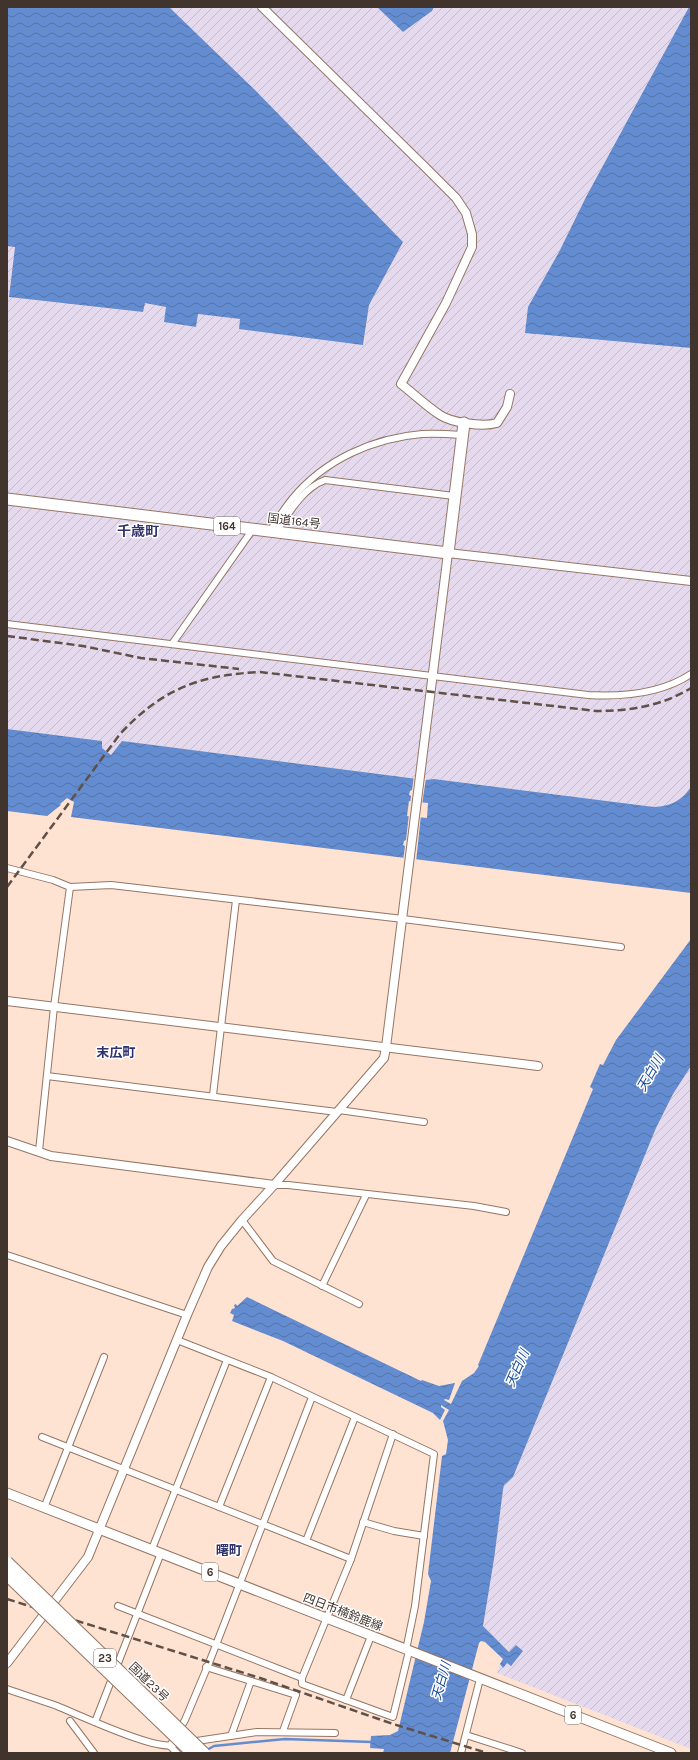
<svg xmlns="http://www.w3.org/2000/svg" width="698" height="1760" font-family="Karla,'Noto Sans JP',sans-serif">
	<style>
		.industrial { fill: url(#industrial-furrows) }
		.water { fill: url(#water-waves); fill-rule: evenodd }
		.pier { fill: #fee2d2 }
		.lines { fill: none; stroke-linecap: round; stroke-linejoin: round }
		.stream { stroke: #648cd0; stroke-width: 2.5 }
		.street-casing { stroke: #957664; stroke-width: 8 }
		.secondary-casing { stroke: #957664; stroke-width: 10 }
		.primary-casing { stroke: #957664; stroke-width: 11 }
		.highway-casing { stroke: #957664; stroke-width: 13 }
		.street { stroke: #fff; stroke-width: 6 }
		.secondary { stroke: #fff; stroke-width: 8 }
		.primary { stroke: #fff; stroke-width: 9 }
		.highway { stroke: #fff; stroke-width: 11 }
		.rail { stroke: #605047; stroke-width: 2.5; stroke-dasharray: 8 4; stroke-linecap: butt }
		.highway-bridge-casing { stroke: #957664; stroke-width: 13; stroke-linecap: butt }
		.highway-bridge { stroke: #fff; stroke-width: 11 }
		.labels { text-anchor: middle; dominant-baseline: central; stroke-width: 3; stroke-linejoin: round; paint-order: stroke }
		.shield { fill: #fff; stroke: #7a716b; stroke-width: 1 }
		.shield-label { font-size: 11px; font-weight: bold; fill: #41342c }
		.street-label { font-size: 12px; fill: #41342c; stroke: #fff }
		.neighbourhood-label { font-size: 13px; font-weight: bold; fill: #2f326d; stroke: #fff }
		.water-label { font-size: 13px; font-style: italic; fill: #1b4a9b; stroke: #fff }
		.quarter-label { font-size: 14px; font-weight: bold; fill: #2f326d; stroke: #fff }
	</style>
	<defs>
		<pattern id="industrial-furrows" width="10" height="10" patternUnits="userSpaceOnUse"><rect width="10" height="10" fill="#e5d9ed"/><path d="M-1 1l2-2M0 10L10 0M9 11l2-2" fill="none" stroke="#c6bbcb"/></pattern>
		<pattern id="water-waves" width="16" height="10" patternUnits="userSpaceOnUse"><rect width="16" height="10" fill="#648cd0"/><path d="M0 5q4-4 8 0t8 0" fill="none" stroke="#5473a9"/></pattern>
	</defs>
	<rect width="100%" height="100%" fill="#fee2d2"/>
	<g class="industrial">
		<path d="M169,7H377L403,32L432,11L434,7H689L586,197L559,252L529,307L525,332L691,348V787L677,802L662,807H654L434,779L425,780L122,741L111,755L102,748V741L7,729V246L15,247L9,297L143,312L144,303L166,307L165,322L196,327L198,314L240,319L239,329L364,344L369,305L403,242L256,91Z"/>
		<path d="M691,1066V1749L497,1673L500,1664L503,1668L510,1652L483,1626L504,1485L513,1477L656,1128L673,1094Z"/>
	</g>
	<g class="water">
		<path d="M7,7H169L256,91L403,242L369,305L363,345L239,329L240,319L198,314L196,327L164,322L166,307L145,303L143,312L9,297L15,247L7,246Z"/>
		<path d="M377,7H434L432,11L403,32Z"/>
		<path d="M689,7H691V348L525,333L528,307L559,252L586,197Z"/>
		<path d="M7,729L102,741V748L111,755L122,741L425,780L434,779L654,807C671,806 681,801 691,787V893L71,817L74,802L67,798L60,804L61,805L47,816L7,811ZM409,801L428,803L427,818L407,816Z"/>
		<path d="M691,939V1066L673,1094L656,1128L513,1477L504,1485L503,1490L494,1559L483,1626L509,1652L516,1645L523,1651L511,1666L507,1663L503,1668L500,1664L503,1659L485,1642L481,1641L479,1643L450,1753H383L384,1749L370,1748L371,1736L390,1735L398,1731L424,1622L431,1581L428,1574L442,1456L446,1454L448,1440L443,1421L449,1410L441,1405V1407L445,1410L440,1420L433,1413L283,1341L232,1321L234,1315L230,1313L232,1309L235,1308L234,1305L236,1304L237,1306L247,1297L421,1381L422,1380L439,1386L455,1383L449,1400L445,1399L444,1400L451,1404L462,1381L474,1373L479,1366L478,1365L593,1089L590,1087L600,1064L603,1065L616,1040Z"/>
	</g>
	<path class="pier" d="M414,776L426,778L422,805L411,803L409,814L421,815L416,862L403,861L405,846L403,845L404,841L406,840L411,796L409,795L410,791L412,790Z"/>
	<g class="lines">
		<path class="stream" d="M205,1751L214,1746L285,1739L372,1742"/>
		<g class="street-casing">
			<g id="street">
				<path d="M270,531C277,520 284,509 292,499C324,460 373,438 422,434C435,433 449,434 462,435"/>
				<path d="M276,532C288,514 303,488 325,480L454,496"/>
				<path d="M7,624L588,695C623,697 661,694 691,674"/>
				<path d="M172,644L253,529"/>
				<path d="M7,868L53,880L70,887L111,885L403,919L621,947"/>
				<path d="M47,1076L337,1112"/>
				<path d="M213,1095L236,900"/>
				<path d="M339,1110L424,1122"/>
				<path d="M39,1151L54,1007L70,887"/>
				<path d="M274,1185H288L474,1206L506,1212"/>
				<path d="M242,1220L273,1261L359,1304"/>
				<path d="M7,1255L187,1315"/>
				<path d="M322,1286L366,1195"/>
				<path d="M177,1340L271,1377L434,1454L415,1606L406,1650"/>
				<path d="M393,1434L351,1559L302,1678V1684L393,1717L409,1651"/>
				<path d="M42,1437L351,1559"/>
				<path d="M219,1507L271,1377"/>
				<path d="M44,1508L104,1357"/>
				<path d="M363,1522L394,1531L424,1536"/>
				<path d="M306,1541L355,1417"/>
				<path d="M152,1549L227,1360"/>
				<path d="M118,1606L302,1678"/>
				<path d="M206,1667L296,1695L283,1731"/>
				<path d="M7,1689C24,1695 40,1700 57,1706C79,1715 154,1750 173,1745"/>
				<path d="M346,1700L371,1636"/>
				<path d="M70,1721L94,1753"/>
				<path d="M95,1722L161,1553"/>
				<path d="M466,1735L522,1753"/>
				<path d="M231,1736L251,1681"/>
				<path d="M190,1742L257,1732L335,1733"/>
				<path d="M170,1746L185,1720L209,1663L312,1397"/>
				<path d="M170,1746L177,1753"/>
				<path d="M461,1753L480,1679"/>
			</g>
		</g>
		<g class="secondary-casing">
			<g id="secondary">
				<path d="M262,7L424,166L456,198L466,213L472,234V247L446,303L401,384C414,394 426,406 440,415C452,423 483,427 497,423L507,407L510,394"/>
				<path d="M7,1001L538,1066"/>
				<path d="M7,1141L51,1156L274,1185"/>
				<path d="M7,1663L88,1557L187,1315L208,1267L221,1246L242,1220L274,1185L384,1058L386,1047L448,553L691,581"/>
			</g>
		</g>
		<g class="primary-casing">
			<path id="primary" d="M7,1493L671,1753"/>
		</g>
		<g class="highway-casing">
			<path id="highway" d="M7,499L448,553L464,423"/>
		</g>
		<use href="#street" class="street"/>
		<use href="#secondary" class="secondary"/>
		<use href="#primary" class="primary"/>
		<use href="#highway" class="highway"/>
		<g class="rail">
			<path d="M7,636L83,646L141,658L239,669"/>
			<path d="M7,887L120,734C162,689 199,675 260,672L596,711C629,711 662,706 691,688"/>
			<path d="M7,1599L260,1678L393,1724L487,1753"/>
		</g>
		<g class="highway-bridge-casing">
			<g id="highway-bridge">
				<path d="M7,1562L204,1753"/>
				<path d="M7,1575L192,1753"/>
			</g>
		</g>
		<use href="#highway-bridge" class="highway-bridge"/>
	</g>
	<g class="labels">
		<g class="shield">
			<rect x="214" y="517" width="26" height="18" rx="3"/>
			<rect x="202" y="1563" width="16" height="18" rx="3"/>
			<rect x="94" y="1649" width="22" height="18" rx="3"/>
			<rect x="565" y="1706" width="16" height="18" rx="3"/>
		</g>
		<g class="shield-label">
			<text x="227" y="526">164</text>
			<text x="210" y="1572">6</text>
			<text x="105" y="1658">23</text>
			<text x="573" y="1715">6</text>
		</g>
		<g class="street-label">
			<text transform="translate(294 521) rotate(7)">国道164号</text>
			<text transform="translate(343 1612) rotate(21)">四日市楠鈴鹿線</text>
			<text transform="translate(149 1682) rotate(44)">国道23号</text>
		</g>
		<g class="neighbourhood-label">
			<text x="116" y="1052">末広町</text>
			<text x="229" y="1550">曙町</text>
		</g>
		<g class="water-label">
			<text transform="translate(650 1073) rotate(-60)">天白川</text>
			<text transform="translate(517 1368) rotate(-66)">天白川</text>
			<text transform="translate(441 1681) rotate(-74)">天白川</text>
		</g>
		<g class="quarter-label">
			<text x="138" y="531">千歳町</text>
		</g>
	</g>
	<rect width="698" height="1760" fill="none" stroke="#41342c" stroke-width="16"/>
</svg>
